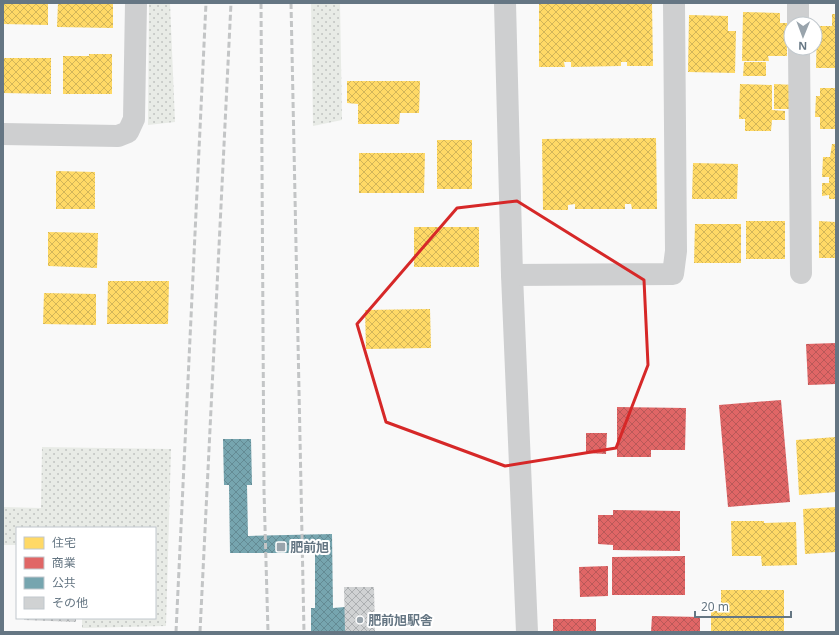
<svg xmlns="http://www.w3.org/2000/svg" width="839" height="635" font-family="'Noto Sans','Noto Sans JP',sans-serif">
	<style>
		.grass { fill: url(#grass-dots) }
		.homes { fill: url(#homes-cross-hatch) }
		.shops { fill: url(#shops-cross-hatch) }
		.public { fill: url(#public-cross-hatch) }
		.building { fill: url(#building-cross-hatch) }
		.lines { fill: none; stroke-linecap: round; stroke-linejoin: round }
		.minor { stroke: #cecfd0; stroke-width: 22 }
		.rail { stroke: #c3c5c6; stroke-width: 3; stroke-dasharray: 6 3; stroke-linecap: butt }
		.marked { fill: none; stroke: #d62828; stroke-width: 3; stroke-linejoin: round }
		.poi-dot { fill: #99a4ac; stroke: #fff; stroke-width: 1.5 }
		.labels { text-anchor: middle; dominant-baseline: central; stroke-width: 4; stroke-linejoin: round; paint-order: stroke }
		.poi-label { font-size: 13px; font-weight: bold; fill: #657683; stroke: #fff; text-anchor: start }
	</style>
	<defs>
		<pattern id="grass-dots" width="8" height="8" patternUnits="userSpaceOnUse"><rect width="8" height="8" fill="#e8ebe6"/><path d="M2 2h.1M6 6h.1" fill="none" stroke="#c0c3c0" stroke-width="1.8" stroke-linecap="round"/></pattern>
		<pattern id="homes-cross-hatch" width="8" height="8" patternUnits="userSpaceOnUse"><rect width="8" height="8" fill="#ffd966"/><path d="M0 0l8 8M0 8l8-8" fill="none" stroke="#d2b559"/></pattern>
		<pattern id="shops-cross-hatch" width="8" height="8" patternUnits="userSpaceOnUse"><rect width="8" height="8" fill="#e06666"/><path d="M0 0l8 8M0 8l8-8" fill="none" stroke="#b95959"/></pattern>
		<pattern id="public-cross-hatch" width="8" height="8" patternUnits="userSpaceOnUse"><rect width="8" height="8" fill="#76a5af"/><path d="M0 0l8 8M0 8l8-8" fill="none" stroke="#648b94"/></pattern>
		<pattern id="building-cross-hatch" width="8" height="8" patternUnits="userSpaceOnUse"><rect width="8" height="8" fill="#d0d2d3"/><path d="M0 0l8 8M0 8l8-8" fill="none" stroke="#acafb1"/></pattern>
	</defs>
	<rect width="100%" height="100%" fill="#f9f9f9"/>
	<g class="grass">
		<path d="M149,3H170L175,122L148,125Z"/>
		<path d="M311,3H340L342,120L313,126Z"/>
		<path d="M42,447L171,449L166,626L82,628V618H155V528H17V545H3V507L41,508Z"/>
	</g>
	<g class="homes">
		<path d="M3,3H48V25L3,24Z"/>
		<path d="M58,3H113V28L57,27Z"/>
		<path d="M539,3H652L653,66H627V62H621V66L571,67V62H564L565,67H539Z"/>
		<path d="M743,12L780,13V23H787V56H768L769,61H742Z"/>
		<path d="M832,14H836V68H816L817,26H832Z"/>
		<path d="M689,15L728,16V31H736L735,73L688,72Z"/>
		<path d="M89,54H112V94H63V56H89Z"/>
		<path d="M3,58H51V94L3,93Z"/>
		<path d="M744,62H766V76H743Z"/>
		<path d="M347,81H420L419,113H400L399,124H358V104L347,103Z"/>
		<path d="M740,84L772,85V110L785,111V120H772L771,131H745V119H739Z"/>
		<path d="M774,84L795,85L794,109H774Z"/>
		<path d="M820,88H836V129H820V117H815L816,96H820Z"/>
		<path d="M656,138L657,209H632L631,204H625V209H575V204L568,205V210H543L542,139Z"/>
		<rect x="437" y="140" width="35" height="49"/>
		<path d="M832,144H836V199H829V195L822,196V183H829V177H822L823,157H830Z"/>
		<path d="M359,153H425L424,193H359Z"/>
		<path d="M693,163L738,164L737,199H692Z"/>
		<path d="M56,171L95,172V209H56Z"/>
		<rect x="746" y="221" width="39" height="38"/>
		<path d="M819,221L836,222V258H819Z"/>
		<path d="M695,224H741V263H694Z"/>
		<rect x="414" y="227" width="65" height="40"/>
		<path d="M48,232L98,233L97,268L48,266Z"/>
		<path d="M108,281H169L168,324H107Z"/>
		<path d="M44,293L96,294V325L43,324Z"/>
		<path d="M430,309L431,348L366,349L365,310Z"/>
		<path d="M836,437V492L799,495L796,440Z"/>
		<path d="M836,507V552L805,554L803,509Z"/>
		<path d="M731,521H764V523L796,522L797,565L762,566L761,556H732Z"/>
		<path d="M721,590H784V632H711V611H721Z"/>
	</g>
	<g class="shops">
		<path d="M836,343V384L808,385L806,344Z"/>
		<path d="M781,400L790,502L728,507L719,405Z"/>
		<path d="M617,407L686,408L685,450H651V457H617Z"/>
		<path d="M586,433H607L606,454L586,453Z"/>
		<path d="M613,510L680,511V551L613,550V545L598,544V515H613Z"/>
		<path d="M685,556V595H612V557Z"/>
		<path d="M608,566V596L580,597L579,567Z"/>
		<path d="M652,616L700,617V632H651Z"/>
		<rect x="553" y="619" width="43" height="13"/>
	</g>
	<path class="public" d="M223,439H251L252,485H247L248,536L332,534L333,608L345,607V632H311V608H315V553H230L229,485H224Z"/>
	<g class="building">
		<path d="M344,587H374L375,632H345Z"/>
		<path d="M24,618H76V622L24,620Z"/>
	</g>
	<g class="lines">
		<g class="minor">
			<path d="M505,3L512,275L527,632"/>
			<path d="M798,3V24"/>
			<path d="M799,48L801,273"/>
			<path d="M3,134L118,136L128,132L134,119L136,3"/>
			<path d="M512,275L673,274L676,251L674,3"/>
		</g>
		<g class="rail">
			<path d="M261,3L264,491L268,632"/>
			<path d="M291,3L304,632"/>
			<path d="M176,632L206,3"/>
			<path d="M200,632L231,3"/>
		</g>
	</g>
	<path class="marked" d="M517,201L644,280L648,365L616,448L505,466L386,422L357,324L457,208Z"/>
	<g class="poi-dot">
		<rect x="276" y="542" width="10" height="10" rx="2"/>
		<circle cx="360" cy="620" r="4"/>
	</g>
	<g class="labels">
		<g class="poi-label">
			<text x="290" y="547">肥前旭</text>
			<text x="368" y="620">肥前旭駅舎</text>
		</g>
	</g>
	<rect width="839" height="635" fill="none" stroke="#657683" stroke-width="8"/>
	<rect x="16" y="527" width="140" height="92" fill="#ffffff" stroke="#c1c8cd"/>
	<rect x="24" y="537" width="20" height="12" fill="#ffd966" stroke="#c1c8cd"/>
	<text x="52" y="547" font-size="12" fill="#657683">住宅</text>
	<rect x="24" y="557" width="20" height="12" fill="#e06666" stroke="#c1c8cd"/>
	<text x="52" y="567" font-size="12" fill="#657683">商業</text>
	<rect x="24" y="577" width="20" height="12" fill="#76a5af" stroke="#c1c8cd"/>
	<text x="52" y="587" font-size="12" fill="#657683">公共</text>
	<rect x="24" y="597" width="20" height="12" fill="#d0d2d3" stroke="#c1c8cd"/>
	<text x="52" y="607" font-size="12" fill="#657683">その他</text>
	<g transform="translate(803 36) rotate(181)"><circle r="19" fill="#ffffff" stroke="#c1c8cd"/>
	<path d="M0-3L7 15L0 10L-7 15Z" fill="#99a4ac"/>
	<text y="-6" font-size="11" font-weight="bold" text-anchor="middle" fill="#657683">N</text>
	</g>
	<path d="M695 611v6h96v-6" fill="none" stroke="#657683" stroke-width="2"/>
	<text x="701" y="611" font-size="12" fill="#657683" stroke="#ffffff" stroke-width="3" paint-order="stroke">20 m</text>
</svg>
